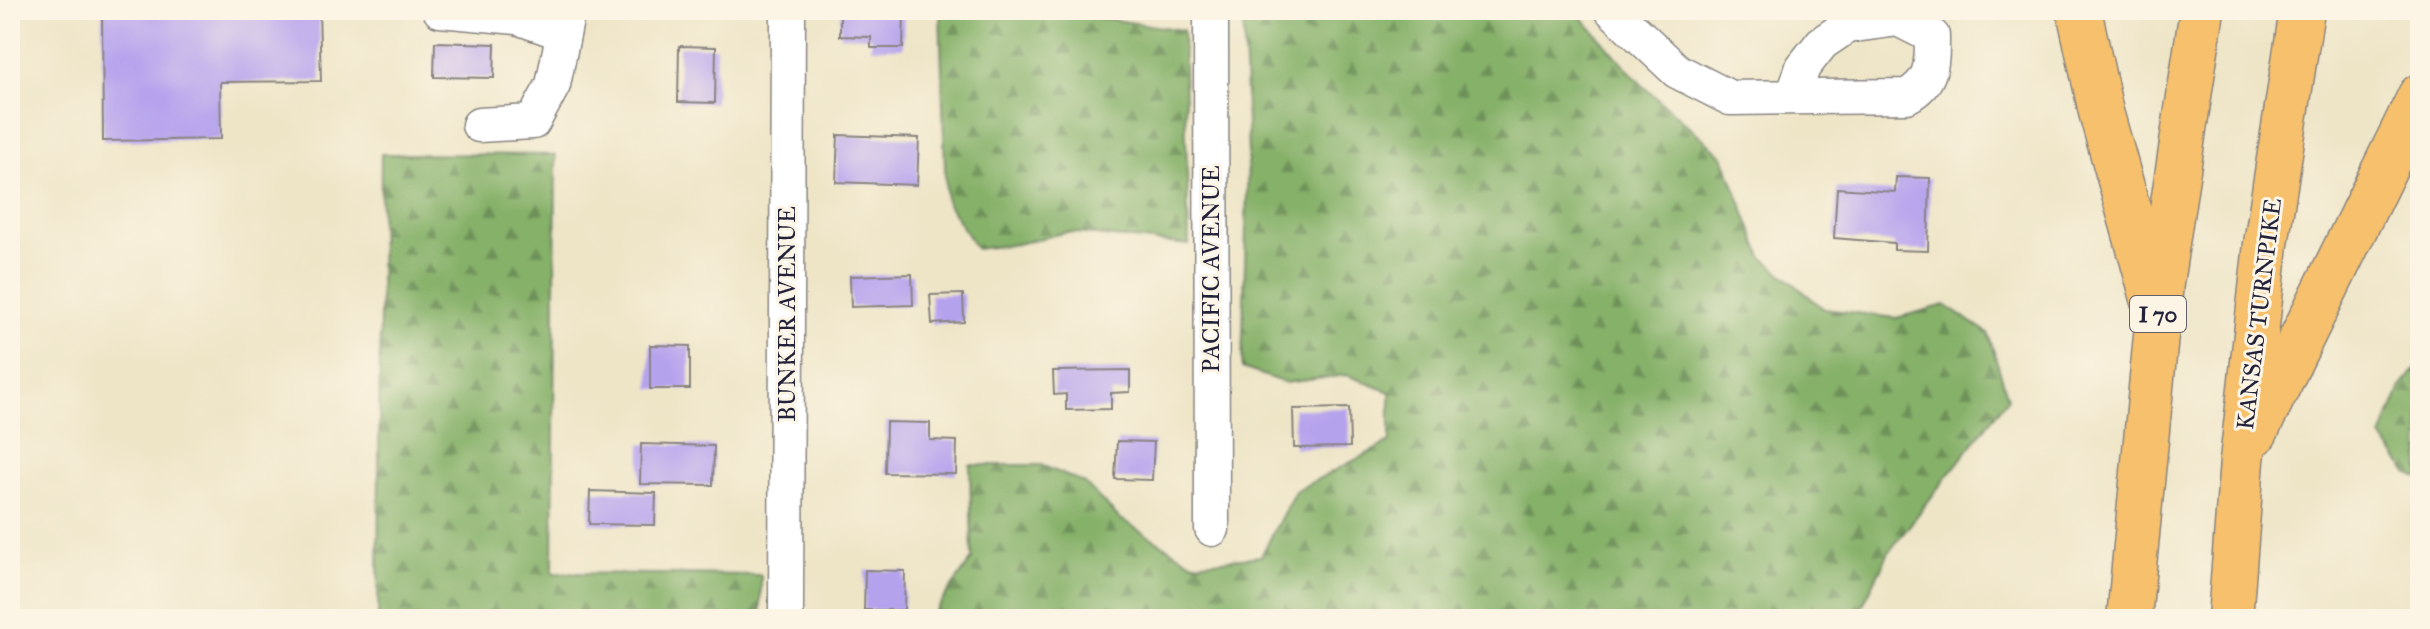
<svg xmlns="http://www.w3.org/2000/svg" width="2430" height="629" font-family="'IM FELL Great Primer',serif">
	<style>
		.forest { fill: url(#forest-firs); stroke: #546a52; stroke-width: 2 }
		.building { fill: #b5a2ed }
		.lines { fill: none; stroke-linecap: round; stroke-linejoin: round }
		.minor-casing { stroke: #888481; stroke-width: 37 }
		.highway-casing { stroke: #888481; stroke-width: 47 }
		.minor { stroke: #fff; stroke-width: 34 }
		.highway { stroke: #f7c06c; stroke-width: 44 }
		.labels { text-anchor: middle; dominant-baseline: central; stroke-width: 6; stroke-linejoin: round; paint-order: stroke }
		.shield { fill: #fcf5e5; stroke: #63616e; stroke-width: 2 }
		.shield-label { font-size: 22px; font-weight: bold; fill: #22223b }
		.street-label { font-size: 24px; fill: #22223b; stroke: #fcf5e5 }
	</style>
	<defs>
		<pattern id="forest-firs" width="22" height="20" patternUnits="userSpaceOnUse" patternTransform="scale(2)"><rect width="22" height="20" fill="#86b169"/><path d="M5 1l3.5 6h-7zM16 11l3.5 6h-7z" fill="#6d9058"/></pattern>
	</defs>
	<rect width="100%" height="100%" fill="#fcf5e5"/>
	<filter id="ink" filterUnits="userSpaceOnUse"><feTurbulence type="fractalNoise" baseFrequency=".0125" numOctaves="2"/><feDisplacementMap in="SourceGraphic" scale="16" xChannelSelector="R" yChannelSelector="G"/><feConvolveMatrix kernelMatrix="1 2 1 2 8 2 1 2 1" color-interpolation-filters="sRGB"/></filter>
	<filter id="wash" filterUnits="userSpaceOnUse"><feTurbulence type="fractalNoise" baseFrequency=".006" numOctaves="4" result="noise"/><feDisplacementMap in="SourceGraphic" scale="32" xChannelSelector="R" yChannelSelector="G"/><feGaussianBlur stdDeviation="1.8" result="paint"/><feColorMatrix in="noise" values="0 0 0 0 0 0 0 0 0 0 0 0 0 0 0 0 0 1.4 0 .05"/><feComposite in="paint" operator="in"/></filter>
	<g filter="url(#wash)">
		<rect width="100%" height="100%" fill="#eee5c7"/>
		<g class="forest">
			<path d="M940,10H1047L1183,30L1189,245L1067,232L1017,244L976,249L946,201Z"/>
			<path d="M1243,10H1575L1643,86L1723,156L1762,257L1824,309L1896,318L1945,305L1988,333L2008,398L1889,552L1856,619H929L972,559L970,465H1041L1084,483L1119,518L1194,563L1261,556L1295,491L1390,442V392L1347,375L1285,383L1242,368L1248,156Z"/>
			<path d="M381,154L556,155L553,573L761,575V619H378Z"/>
			<path d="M2420,364V479L2409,474L2381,437L2401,387Z"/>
		</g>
		<g id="blocks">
			<g class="building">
				<path d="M102,10H319L321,81L220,82L221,139L103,141Z"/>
				<path d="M840,10H904L903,48H871V37L840,36Z"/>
				<path d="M435,42L495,44L494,78L434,77Z"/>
				<path d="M679,46L716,47L715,103L678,102Z"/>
				<path d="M838,135L919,138L917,185L836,182Z"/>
				<path d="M1896,177L1930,178L1928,251L1894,250V243L1834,238L1837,188L1895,192Z"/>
				<path d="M912,274L913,305L851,307L850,276Z"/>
				<path d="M963,294L964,322L932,324L930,295Z"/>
				<path d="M650,345L690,346V389H650Z"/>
				<path d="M1130,370V392L1111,393V409L1066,410V394L1054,395L1053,371Z"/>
				<path d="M1349,408L1350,447L1294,448L1293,409Z"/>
				<path d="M886,422L930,423V440L957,441L956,474L885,473Z"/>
				<path d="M1117,441L1154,442L1152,480L1115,479Z"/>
				<path d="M641,444L714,446L713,485L640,484Z"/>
				<path d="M590,491L656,493L655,525L589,524Z"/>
				<path d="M865,570L905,571L904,610H864Z"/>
			</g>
		</g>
	</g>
	<g filter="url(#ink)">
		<use href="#blocks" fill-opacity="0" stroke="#888481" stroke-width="2"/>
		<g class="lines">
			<g class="minor-casing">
				<g id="minor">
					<path d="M440,10L517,17L563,33"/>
					<path d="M1211,10L1212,529"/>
					<path d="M1612,10L1677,71L1730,98L1907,96C1933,82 1932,63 1932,36L1898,19L1847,26L1822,43L1803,67L1793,97"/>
					<path d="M479,125L533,122L553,85L568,10"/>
					<path d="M786,619L788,10"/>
				</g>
			</g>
			<g class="highway-casing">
				<g id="highway">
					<path d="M2079,10L2101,112L2153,298"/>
					<path d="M2255,433L2420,96"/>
					<path d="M2129,619L2161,283L2202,10"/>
					<path d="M2230,619L2242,461L2266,244L2302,10"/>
				</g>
			</g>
			<use href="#minor" class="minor"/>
			<use href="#highway" class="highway"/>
		</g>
	</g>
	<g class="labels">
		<rect class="shield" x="2130" y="296" width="56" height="36" rx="6"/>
		<g class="shield-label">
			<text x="2158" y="314">I 70</text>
		</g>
		<g class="street-label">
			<text transform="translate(1211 269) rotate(-90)">PACIFIC AVENUE</text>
			<text transform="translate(787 314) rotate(-90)">BUNKER AVENUE</text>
			<text transform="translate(2259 314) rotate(-83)">KANSAS TURNPIKE</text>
		</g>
	</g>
	<rect width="2430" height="629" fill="none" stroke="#fcf5e5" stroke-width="40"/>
</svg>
